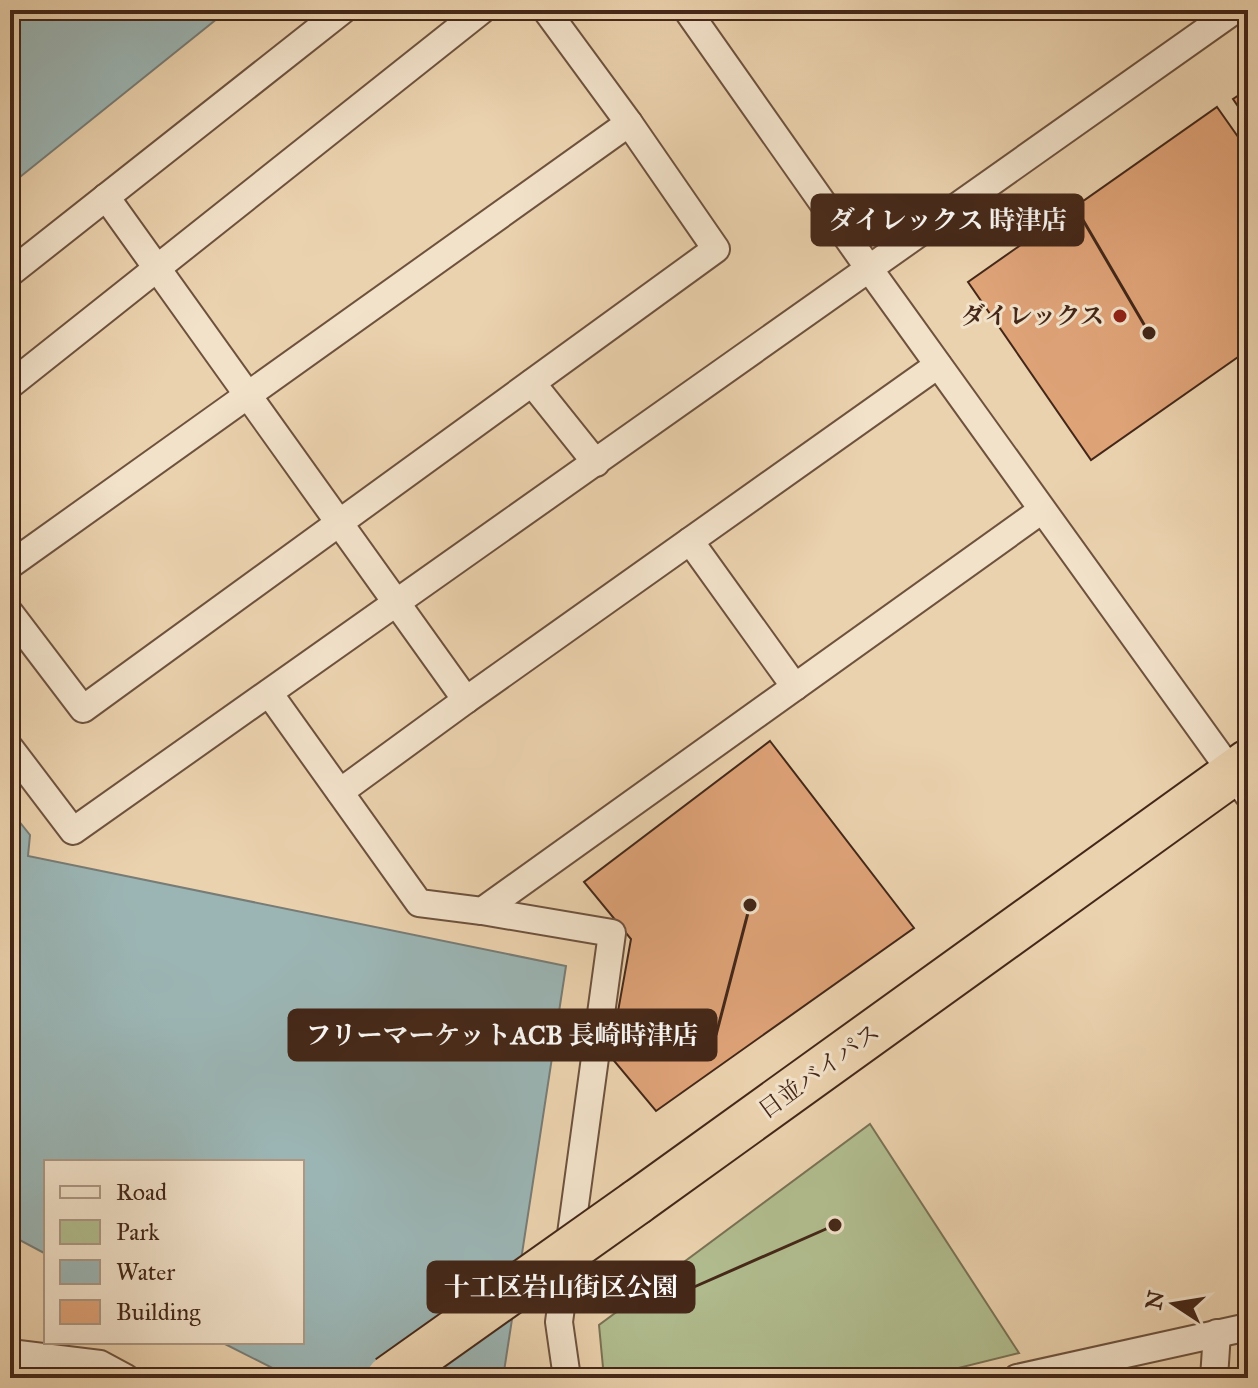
<svg xmlns="http://www.w3.org/2000/svg" width="1258" height="1388" font-family="'IM FELL Great Primer','Noto Serif JP',serif">
	<style>
		.green { fill: #b1bd8f; stroke: #7a7254; stroke-width: 2 }
		.water { fill: #9bb5b4; stroke: #787c76; stroke-width: 2 }
		.building { fill: #dfa378; stroke: #442718; stroke-width: 2 }
		.lines { fill: none; stroke-linecap: round; stroke-linejoin: round }
		.street-casing { stroke: #6e523e; stroke-width: 30 }
		.highway-casing { stroke: #442718; stroke-width: 48 }
		.street { stroke: #f2e2ca; stroke-width: 26 }
		.highway { stroke: #ebd2ae; stroke-width: 44 }
		.highway-bridge-casing { stroke: #442718; stroke-width: 48; stroke-linecap: butt }
		.highway-bridge { stroke: #ebd2ae; stroke-width: 44 }
		.poi-dot { fill: #8f2418; stroke: #f2e2ca; stroke-width: 3 }
		.labels { text-anchor: middle; dominant-baseline: central; stroke-width: 6; stroke-linejoin: round; paint-order: stroke }
		.poi-label { font-size: 24px; font-weight: bold; fill: #442718; stroke: #f2e2ca; text-anchor: end }
		.street-label { font-size: 24px; fill: #442718; stroke: #f2e2ca }
		.leader { fill: none; stroke: #442718; stroke-width: 3 }
		.callout-dot { fill: #442718; stroke: #f2e2ca; stroke-width: 3 }
		.callout { fill: #442718; stroke: #442718; stroke-width: 3 }
		.callout-label { font-size: 26px; text-anchor: middle; font-weight: bold; fill: #fff }
	</style>
	<rect width="100%" height="100%" fill="#ebd2ae"/>
	<filter id="stains"><feTurbulence type="fractalNoise" baseFrequency=".0025" numOctaves="4"/><feColorMatrix values="0 0 0 0 .2 0 0 0 0 .09 0 0 0 0 .02 0 0 0 .5 -.17"/></filter>
	<radialGradient id="worn" r=".72"><stop offset=".6" stop-color="#630" stop-opacity="0"/><stop offset="1" stop-color="#630" stop-opacity=".3"/></radialGradient>
	<path class="green" d="M870,1124L1019,1353L918,1378H604L599,1325Z"/>
	<g class="water">
		<path d="M10,10H228L10,185Z"/>
		<path d="M10,810L30,835L28,856L566,966L503,1378H292L221,1342H302V1162H46V1254L10,1235Z"/>
	</g>
	<g class="building">
		<path d="M1248,89V121L1233,99Z"/>
		<path d="M1217,107L1248,151V350L1091,460L968,282Z"/>
		<path d="M770,741L914,928L656,1111L610,1056L631,939L584,882Z"/>
		<path d="M1241,1360L1248,1361V1378H1238Z"/>
		<path d="M1142,1371L1193,1374V1378H1141Z"/>
	</g>
	<g class="lines">
		<g class="street-casing">
			<g id="street">
				<path d="M687,10L870,270L1248,795"/>
				<path d="M106,197L466,700L938,365"/>
				<path d="M10,273L343,10"/>
				<path d="M532,383L596,463"/>
				<path d="M10,385L482,10"/>
				<path d="M690,541L795,687"/>
				<path d="M10,565L629,123"/>
				<path d="M10,613L83,709L716,249L629,123L546,10"/>
				<path d="M269,693L419,903L482,911L1042,510"/>
				<path d="M10,748L73,831L1235,10"/>
				<path d="M340,792L466,700"/>
				<path d="M482,911L612,933L559,1322L567,1378"/>
				<path d="M10,1353L100,1364L126,1378"/>
				<path d="M1017,1378L1248,1327"/>
				<path d="M1214,1378L1217,1333"/>
			</g>
		</g>
		<g class="highway-casing">
			<path id="highway" d="M637,1202L1248,762"/>
		</g>
		<use href="#street" class="street"/>
		<use href="#highway" class="highway"/>
		<g class="highway-bridge-casing">
			<path id="highway-bridge" d="M389,1378L637,1202"/>
		</g>
		<use href="#highway-bridge" class="highway-bridge"/>
	</g>
	<circle class="poi-dot" cx="1120" cy="316" r="8"/>
	<g class="labels">
		<g class="poi-label">
			<text x="1104" y="316">ダイレックス</text>
		</g>
		<g class="street-label">
			<text transform="translate(819 1071) rotate(-36)">日並バイパス</text>
		</g>
	</g>
	<path class="leader" d="M1149 333L1083 220M750 905L716 1035M835 1225L694 1287"/>
	<g class="callout-dot">
		<circle cx="1149" cy="333" r="8"/>
		<circle cx="750" cy="905" r="8"/>
		<circle cx="835" cy="1225" r="8"/>
	</g>
	<g class="callout">
		<rect x="812" y="195" width="271" height="50" rx="8"/>
		<rect x="289" y="1010" width="427" height="50" rx="8"/>
		<rect x="428" y="1262" width="266" height="50" rx="8"/>
	</g>
	<g class="callout-label">
		<text x="948" y="229">ダイレックス 時津店</text>
		<text x="502" y="1044">フリーマーケットACB 長崎時津店</text>
		<text x="561" y="1296">十工区岩山街区公園</text>
	</g>
	<rect width="1258" height="1388" fill="none" stroke="#ebd2ae" stroke-width="40"/>
	<rect x="12" y="12" width="1234" height="1364" fill="none" stroke="#442718" stroke-width="4"/>
	<rect x="20" y="20" width="1218" height="1348" fill="none" stroke="#442718" stroke-width="2"/>
	<rect x="44" y="1160" width="260" height="184" fill="#f2e2ca" stroke="#ac9783" stroke-width="2"/>
	<rect x="60" y="1186" width="40" height="12" fill="#f2e2ca" stroke="#ac9783" stroke-width="2"/>
	<text x="116" y="1200" font-size="24" fill="#442718">Road</text>
	<rect x="60" y="1220" width="40" height="24" fill="#b1bd8f" stroke="#ac9783" stroke-width="2"/>
	<text x="116" y="1240" font-size="24" fill="#442718">Park</text>
	<rect x="60" y="1260" width="40" height="24" fill="#9bb5b4" stroke="#ac9783" stroke-width="2"/>
	<text x="116" y="1280" font-size="24" fill="#442718">Water</text>
	<rect x="60" y="1300" width="40" height="24" fill="#dfa378" stroke="#ac9783" stroke-width="2"/>
	<text x="116" y="1320" font-size="24" fill="#442718">Building</text>
	<g transform="translate(1174 1304) rotate(282)" stroke="#f2e2ca" stroke-width="6" paint-order="stroke">
	<path d="M0-6L14 30L0 20L-14 30Z" fill="#442718"/>
	<text y="-12" font-size="22" font-weight="bold" text-anchor="middle" fill="#442718">N</text>
	</g>
	<rect width="100%" height="100%" filter="url(#stains)"/>
	<rect width="100%" height="100%" fill="url(#worn)"/>
</svg>
